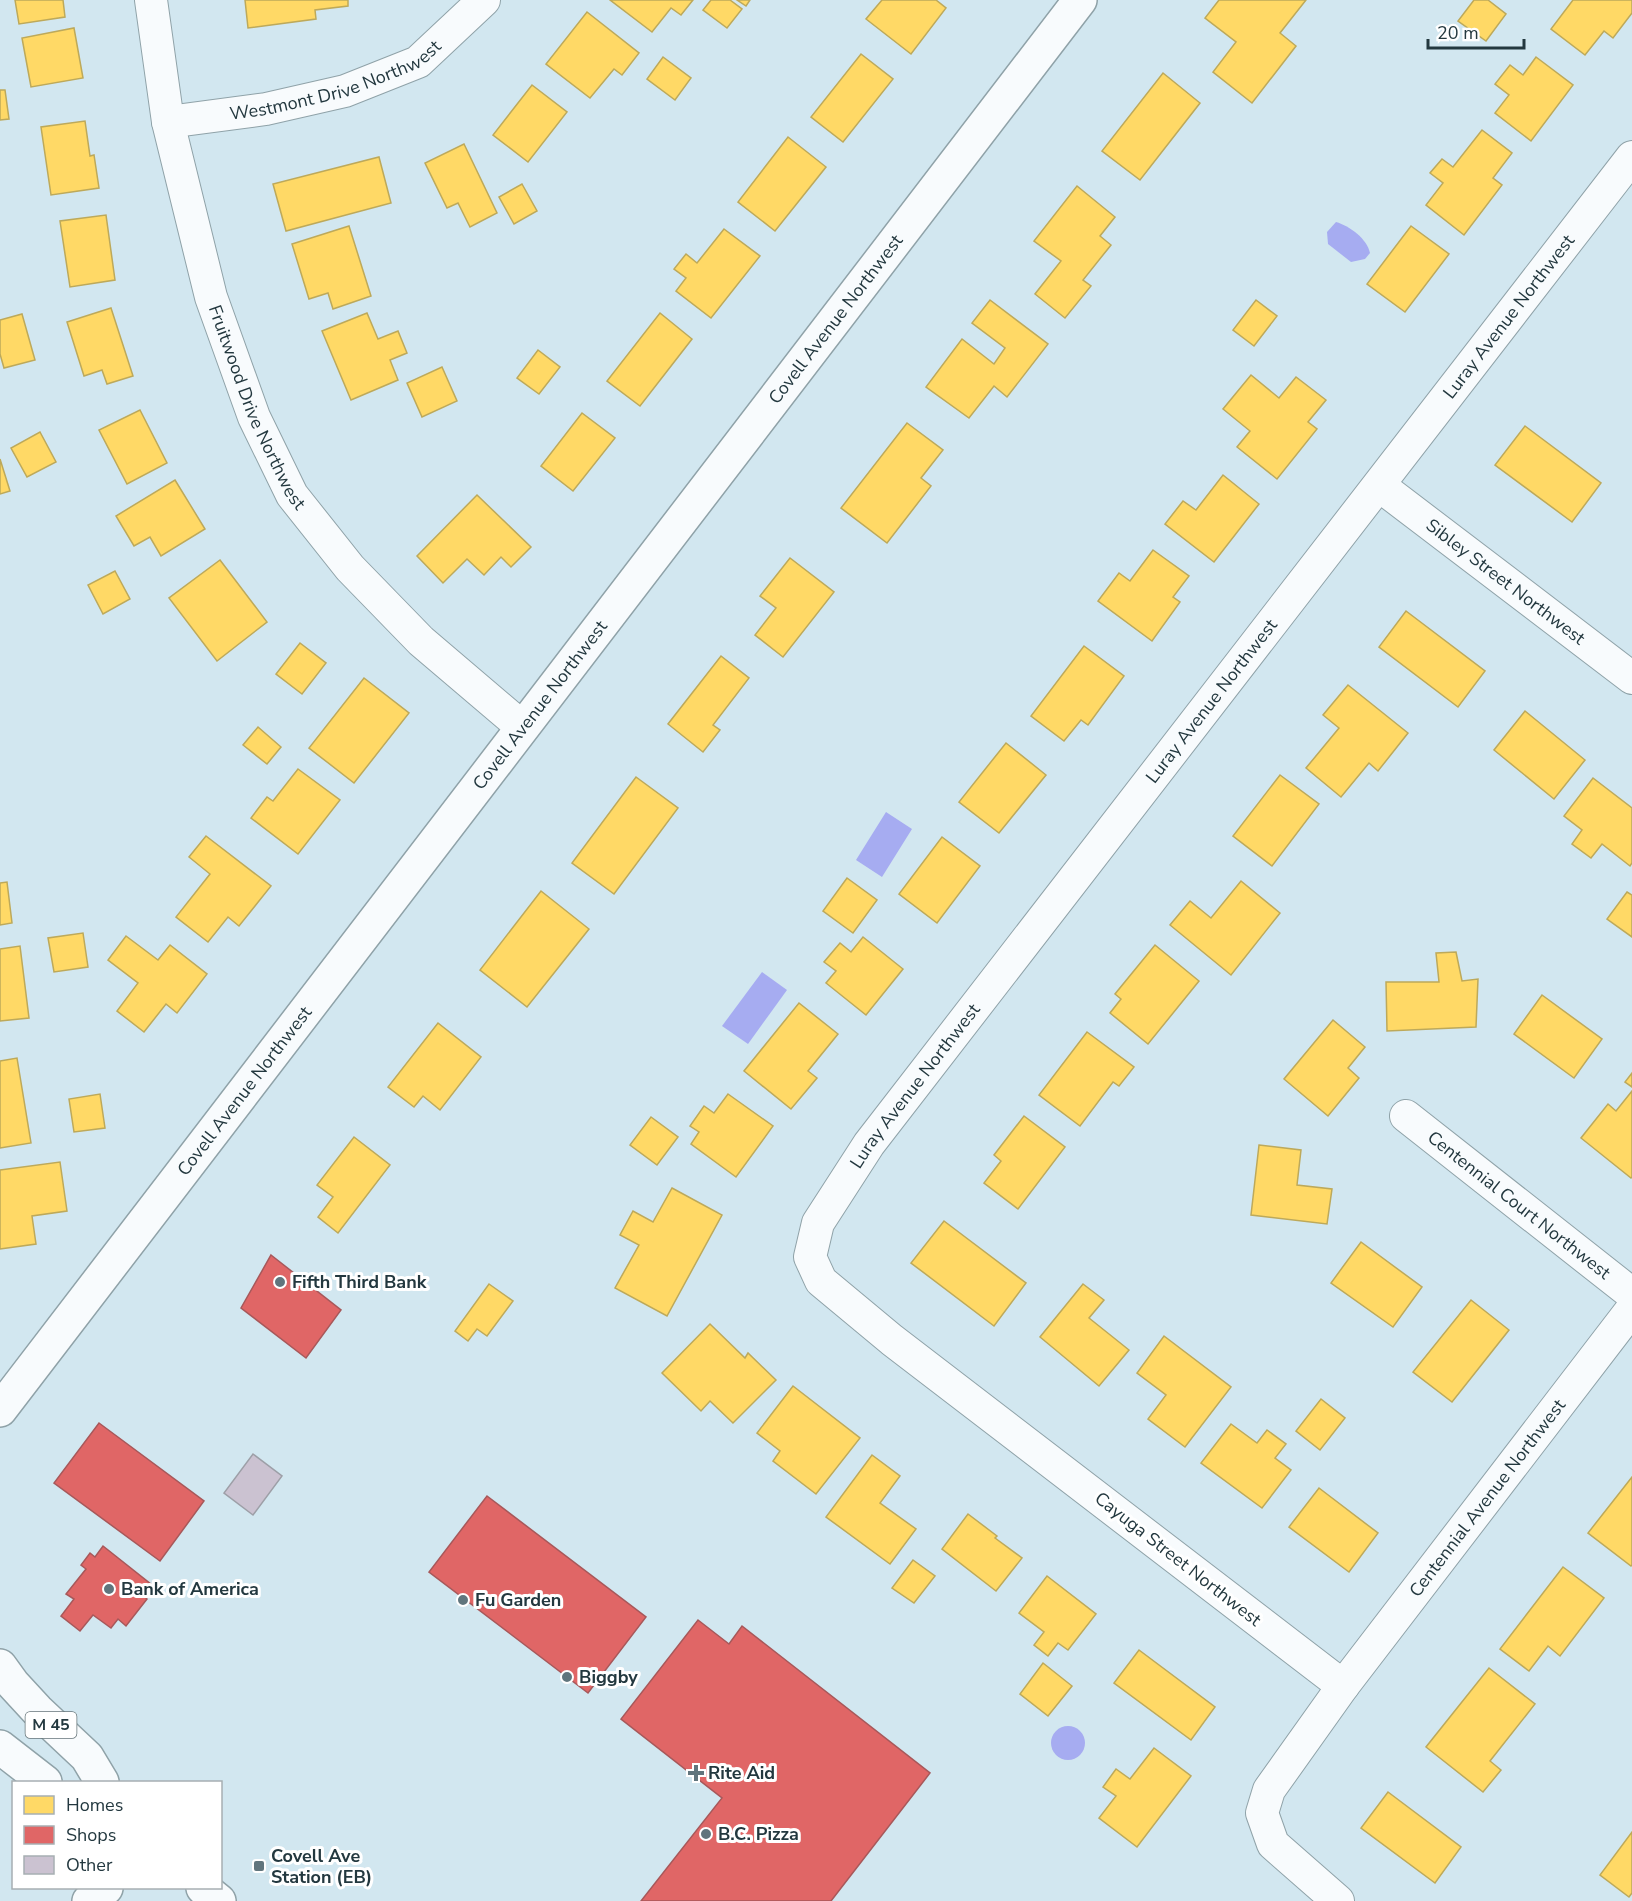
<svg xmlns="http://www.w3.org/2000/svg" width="1632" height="1901" font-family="'Nunito Sans',sans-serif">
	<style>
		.water { fill: #a6acf1 }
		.homes { fill: #ffd966; stroke: #bda95a; stroke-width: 1.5 }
		.shops { fill: #e06666; stroke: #a7585a; stroke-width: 1.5 }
		.building { fill: #cbc2d1; stroke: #9d9fa7; stroke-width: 1.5 }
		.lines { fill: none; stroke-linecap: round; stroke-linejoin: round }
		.minor-casing { stroke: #8fa2a8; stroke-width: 34 }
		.tertiary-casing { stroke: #8fa2a8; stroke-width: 36 }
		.secondary-casing { stroke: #8fa2a8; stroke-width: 36 }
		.trunk-casing { stroke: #8fa2a8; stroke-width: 36 }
		.minor { stroke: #f8fbfd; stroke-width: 32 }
		.tertiary { stroke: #f8fbfd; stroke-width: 33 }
		.secondary { stroke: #f8fbfd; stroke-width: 33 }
		.trunk { stroke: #f8fbfd; stroke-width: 33 }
		.poi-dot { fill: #60757d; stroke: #fff; stroke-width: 2 }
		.labels { text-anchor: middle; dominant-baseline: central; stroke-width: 6; stroke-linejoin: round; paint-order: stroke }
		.shield { fill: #fff; stroke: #657479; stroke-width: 1.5 }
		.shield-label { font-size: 16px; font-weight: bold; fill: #23383f }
		.street-label { font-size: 18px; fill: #23383f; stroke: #fff }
		.poi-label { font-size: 18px; font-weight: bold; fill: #23383f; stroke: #fff; text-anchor: start }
	</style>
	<rect width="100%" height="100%" fill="#d2e7f0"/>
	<g class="water">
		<path d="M1336,222C1350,226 1367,239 1370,253L1365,259L1351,262L1328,244L1327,232Z"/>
		<path d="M886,812L912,829L882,877L856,860Z"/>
		<path d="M762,972L787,990L748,1044L722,1026Z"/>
		<circle cx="1068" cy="1743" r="17"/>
	</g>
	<g class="homes">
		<path d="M15,0H63L65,17L19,24Z"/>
		<path d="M245,0H348V6L315,10L316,19L248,28Z"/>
		<path d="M610,0H693L681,15L671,8L652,32Z"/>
		<path d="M711,0H730L742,9L727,28L703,10Z"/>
		<path d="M737,0H750L746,6Z"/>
		<path d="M882,0H936L946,8L911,54L866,19Z"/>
		<path d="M1219,0H1306L1280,33L1296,46L1252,103L1213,72L1236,42L1205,18Z"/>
		<path d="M1474,0H1488L1506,14L1486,41L1458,21Z"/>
		<path d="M1573,0H1632V13L1613,38L1604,31L1585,55L1551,29Z"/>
		<path d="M587,12L639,53L622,75L614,69L590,98L546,64Z"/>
		<path d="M74,28L83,78L31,87L22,38Z"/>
		<path d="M861,54L893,79L843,142L811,117Z"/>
		<path d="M663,57L691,78L675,100L647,79Z"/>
		<path d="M1536,57L1573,85L1531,141L1495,113L1509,95L1495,84L1510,65L1523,75Z"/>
		<path d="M1163,73L1200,103L1140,180L1102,151Z"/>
		<path d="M532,85L567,112L528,162L493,135Z"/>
		<path d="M0,90H5L9,119L0,120Z"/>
		<path d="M85,121L90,156L94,155L99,188L51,195L41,127Z"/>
		<path d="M1482,130L1512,153L1493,178L1502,185L1464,235L1426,205L1443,183L1430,173L1442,159L1453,167Z"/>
		<path d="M788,137L826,167L775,231L738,202Z"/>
		<path d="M464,144L497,213L470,227L458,203L447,208L425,163Z"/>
		<path d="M379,157L391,203L286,231L273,184Z"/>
		<path d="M522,184L537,211L514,224L499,197Z"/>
		<path d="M1077,186L1115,217L1100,236L1111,245L1083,280L1091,286L1065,318L1035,294L1061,261L1034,241Z"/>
		<path d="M106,215L115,280L70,287L60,221Z"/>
		<path d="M349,226L371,296L333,309L328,293L309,299L292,244Z"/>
		<path d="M1411,226L1449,254L1405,312L1367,284Z"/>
		<path d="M724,229L760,256L711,318L676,291L686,278L674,269L686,254L697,263Z"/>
		<path d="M990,300L1048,344L1007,397L994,386L969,418L926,387L962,339L994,364L1005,348L972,323Z"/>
		<path d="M1256,300L1277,316L1254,346L1233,330Z"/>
		<path d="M111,308L133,376L107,384L102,370L84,376L67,322Z"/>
		<path d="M367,313L378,339L398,331L407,353L390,360L398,380L351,400L322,331Z"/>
		<path d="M660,313L692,339L640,406L607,381Z"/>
		<path d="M22,314L35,360L4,368L0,354V320Z"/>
		<path d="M538,350L560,367L539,394L517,378Z"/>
		<path d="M442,367L457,401L422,417L407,383Z"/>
		<path d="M1251,375L1279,398L1296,377L1326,400L1308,422L1317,429L1277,479L1237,447L1250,431L1223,409Z"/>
		<path d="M140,410L167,463L127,484L99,430Z"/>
		<path d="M582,413L615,438L573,491L541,466Z"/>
		<path d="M907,423L943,450L921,478L931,486L887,543L841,508Z"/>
		<path d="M1525,426L1601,483L1572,522L1495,465Z"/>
		<path d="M40,432L56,462L27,477L11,448Z"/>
		<path d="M0,459L10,491L0,494Z"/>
		<path d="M1223,475L1259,504L1214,562L1165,524L1183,501L1196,510Z"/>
		<path d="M175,480L205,529L161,556L150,537L134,546L116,516Z"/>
		<path d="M477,495L531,547L511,567L501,557L484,575L467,559L443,583L417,556Z"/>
		<path d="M1153,550L1189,576L1173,597L1180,602L1152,641L1098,601L1119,573L1130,581Z"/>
		<path d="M790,558L834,592L783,657L755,635L776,608L760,596Z"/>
		<path d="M220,560L267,622L217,661L169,598Z"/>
		<path d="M115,571L130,599L103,614L88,585Z"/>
		<path d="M1406,611L1485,671L1458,707L1379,647Z"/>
		<path d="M300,643L326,663L302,694L276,674Z"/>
		<path d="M1084,646L1124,676L1088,725L1081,720L1064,741L1031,716Z"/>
		<path d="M721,656L749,678L713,725L720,730L703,752L668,724Z"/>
		<path d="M364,678L409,713L354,783L309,748Z"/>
		<path d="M1348,685L1408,733L1378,771L1369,763L1341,797L1306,768L1339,728L1323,715Z"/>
		<path d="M1525,711L1585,760L1554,799L1494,750Z"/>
		<path d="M258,727L281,747L267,764L243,745Z"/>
		<path d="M1006,743L1046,775L999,833L959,802Z"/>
		<path d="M298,769L340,800L298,854L251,818L267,797L273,801Z"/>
		<path d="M1280,775L1319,804L1272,866L1233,836Z"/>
		<path d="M636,777L678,808L614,894L572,863Z"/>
		<path d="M1593,778L1632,808V863L1630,866L1602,844L1591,858L1572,844L1582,830L1564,816Z"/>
		<path d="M206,836L271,886L239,926L228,917L208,942L176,917L210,874L189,857Z"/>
		<path d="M942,837L980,866L937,923L899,894Z"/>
		<path d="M847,878L877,900L853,933L823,911Z"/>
		<path d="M1241,881L1280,913L1231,975L1170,925L1190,901L1211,918Z"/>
		<path d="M7,882L12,923L0,925V883Z"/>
		<path d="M541,891L589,929L527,1007L480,970Z"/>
		<path d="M1627,892L1632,895V937L1607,919Z"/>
		<path d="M83,933L88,967L54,972L48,938Z"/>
		<path d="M126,936L158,960L170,945L207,974L177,1013L166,1004L144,1032L117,1011L138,983L108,960Z"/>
		<path d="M863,937L903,969L866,1015L826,983L836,971L824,962L840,943L851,952Z"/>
		<path d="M1155,945L1199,981L1148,1044L1110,1013L1121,999L1115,994Z"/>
		<path d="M20,946L29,1018L0,1021V949Z"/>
		<path d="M1456,952L1462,981L1478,979L1476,1027L1387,1031L1386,982H1439L1436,953Z"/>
		<path d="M1542,995L1602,1039L1574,1078L1514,1034Z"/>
		<path d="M799,1003L838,1034L808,1071L817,1078L791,1109L744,1071Z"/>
		<path d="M1333,1020L1365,1047L1348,1068L1359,1078L1328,1116L1284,1079Z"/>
		<path d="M438,1023L481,1057L440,1110L423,1096L414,1107L388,1087Z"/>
		<path d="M1087,1032L1134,1067L1119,1086L1113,1082L1080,1126L1039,1095Z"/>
		<path d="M17,1058L31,1143L0,1148V1061Z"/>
		<path d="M1632,1073V1087L1625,1082Z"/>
		<path d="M1632,1091V1177L1631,1178L1581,1138L1608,1104L1616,1111Z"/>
		<path d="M100,1094L105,1128L74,1132L69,1099Z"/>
		<path d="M728,1094L773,1126L736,1177L691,1144L699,1132L690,1126L704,1106L714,1113Z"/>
		<path d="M1024,1116L1065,1147L1018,1209L984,1183L1001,1161L994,1155Z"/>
		<path d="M651,1117L678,1137L657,1165L630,1145Z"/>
		<path d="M354,1137L390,1165L338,1233L318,1217L333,1197L317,1185Z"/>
		<path d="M1259,1145L1301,1150L1297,1185L1332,1189L1327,1224L1251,1215Z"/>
		<path d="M60,1162L67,1211L32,1216L36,1244L0,1249V1170Z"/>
		<path d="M672,1188L722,1215L667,1316L615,1288L639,1245L620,1235L633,1211L653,1222Z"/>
		<path d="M944,1221L1026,1283L994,1326L911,1263Z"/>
		<path d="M1361,1242L1422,1287L1393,1327L1331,1283Z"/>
		<path d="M489,1284L513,1301L487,1336L477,1329L468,1341L455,1331Z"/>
		<path d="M1083,1284L1104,1300L1089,1318L1129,1350L1099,1386L1040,1337Z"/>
		<path d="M1471,1300L1509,1330L1452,1402L1413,1372Z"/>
		<path d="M710,1324L745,1358L748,1353L776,1380L733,1423L710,1401L701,1411L662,1373Z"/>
		<path d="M1164,1336L1231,1387L1185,1447L1148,1419L1166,1395L1137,1373Z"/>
		<path d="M793,1386L860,1438L816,1494L773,1461L780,1451L757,1433Z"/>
		<path d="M1321,1399L1345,1418L1320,1450L1296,1431Z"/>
		<path d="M1231,1424L1257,1443L1267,1430L1286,1444L1275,1458L1291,1470L1262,1508L1201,1463Z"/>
		<path d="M872,1455L900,1476L880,1503L916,1529L890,1564L826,1517Z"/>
		<path d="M1632,1477V1565L1631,1566L1588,1533Z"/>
		<path d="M1319,1488L1378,1533L1349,1572L1289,1527Z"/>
		<path d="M968,1514L997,1536L995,1538L1022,1558L996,1591L942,1549Z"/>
		<path d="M913,1560L935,1576L914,1603L892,1588Z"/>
		<path d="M1563,1567L1604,1598L1560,1656L1548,1646L1529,1671L1500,1649Z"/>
		<path d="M1047,1576L1096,1614L1068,1650L1058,1643L1048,1656L1034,1645L1044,1632L1019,1613Z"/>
		<path d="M1139,1650L1215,1707L1191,1740L1114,1683Z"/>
		<path d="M1043,1663L1072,1686L1048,1716L1020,1694Z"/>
		<path d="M1489,1668L1535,1704L1490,1761L1501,1770L1483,1792L1426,1747Z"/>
		<path d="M1154,1748L1191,1776L1137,1847L1099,1818L1116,1796L1103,1787L1116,1769L1130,1779Z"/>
		<path d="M1388,1792L1461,1847L1435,1883L1361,1828Z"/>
		<path d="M1632,1832V1893L1629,1897L1600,1875Z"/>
	</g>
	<g class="shops">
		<path d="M271,1255L341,1310L306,1358L241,1308Z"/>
		<path d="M99,1423L204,1501L160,1561L54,1483Z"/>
		<path d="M487,1496L646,1617L588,1693L429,1572Z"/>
		<path d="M103,1546L152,1585L144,1596L147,1599L126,1626L118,1619L111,1628L93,1615L80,1631L61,1616L74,1599L66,1594L86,1569L81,1565L90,1553L95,1557Z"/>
		<path d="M698,1620L729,1644L742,1626L930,1773L831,1901H641L722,1798L621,1719Z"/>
	</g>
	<path class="building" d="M253,1454L282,1476L253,1515L224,1493Z"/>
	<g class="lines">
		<g class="minor-casing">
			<g id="minor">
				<path id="s1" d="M151,0L168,122L211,297L254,417L292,495L350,568L421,641L522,727"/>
				<path id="s2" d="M168,122L266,109L345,91L418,62L484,0"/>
				<path id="s3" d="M1380,486L1632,678"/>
				<path id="s4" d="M1406,1116L1632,1294"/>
				<path id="s5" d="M1343,1686L892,1340L821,1281L810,1257L818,1223L869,1144L1632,157"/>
				<path id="s6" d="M1338,1901L1273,1844L1262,1813L1269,1790L1343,1686L1632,1309"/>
			</g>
		</g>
		<g class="tertiary-casing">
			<g id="tertiary">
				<path id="s7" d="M0,1410L1080,0"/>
			</g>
		</g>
		<g class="secondary-casing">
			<path id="secondary" d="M89,1901L106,1888"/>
		</g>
		<g class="trunk-casing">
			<g id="trunk">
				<path d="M0,1666L13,1684L37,1710L87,1757L102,1782"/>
				<path d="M0,1747L45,1782"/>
				<path d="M203,1888L219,1901"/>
			</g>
		</g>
		<use href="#minor" class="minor"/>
		<use href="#tertiary" class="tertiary"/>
		<use href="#secondary" class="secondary"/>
		<use href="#trunk" class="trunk"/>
	</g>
	<g class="poi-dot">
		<circle cx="280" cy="1282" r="6"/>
		<circle cx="109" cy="1589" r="6"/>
		<circle cx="463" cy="1600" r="6"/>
		<circle cx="567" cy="1677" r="6"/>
		<path d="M693 1764h6v6h6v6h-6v6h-6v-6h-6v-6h6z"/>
		<circle cx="706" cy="1834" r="6"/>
		<rect x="253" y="1860" width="12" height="12" rx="3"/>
	</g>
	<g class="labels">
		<rect class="shield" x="25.5" y="1712" width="51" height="26" rx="4.5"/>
		<g class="shield-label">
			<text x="51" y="1725">M 45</text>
		</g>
		<g class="street-label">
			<text stroke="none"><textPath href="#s2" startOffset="174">Westmont Drive Northwest</textPath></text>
			<text stroke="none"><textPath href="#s5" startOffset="1862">Luray Avenue Northwest</textPath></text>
			<text stroke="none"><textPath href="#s7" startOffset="1374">Covell Avenue Northwest</textPath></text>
			<text stroke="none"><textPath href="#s1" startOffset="423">Fruitwood Drive Northwest</textPath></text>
			<text stroke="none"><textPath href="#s3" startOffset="158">Sibley Street Northwest</textPath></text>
			<text stroke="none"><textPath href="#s5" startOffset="1376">Luray Avenue Northwest</textPath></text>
			<text stroke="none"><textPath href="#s7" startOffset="888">Covell Avenue Northwest</textPath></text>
			<text stroke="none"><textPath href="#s5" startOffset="890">Luray Avenue Northwest</textPath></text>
			<text stroke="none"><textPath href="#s7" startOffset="402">Covell Avenue Northwest</textPath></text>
			<text stroke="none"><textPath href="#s4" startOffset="144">Centennial Court Northwest</textPath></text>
			<text stroke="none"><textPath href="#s6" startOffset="508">Centennial Avenue Northwest</textPath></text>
			<text transform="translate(1178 1559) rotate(38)">Cayuga Street Northwest</text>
		</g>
		<g class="poi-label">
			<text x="292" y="1282">Fifth Third Bank</text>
			<text x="121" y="1589">Bank of America</text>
			<text x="475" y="1600">Fu Garden</text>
			<text x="579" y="1677">Biggby</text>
			<text x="708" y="1773">Rite Aid</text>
			<text x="718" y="1834">B.C. Pizza</text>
			<text x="271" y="1856">Covell Ave<tspan x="271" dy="21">Station (EB)</tspan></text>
		</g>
	</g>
	<rect x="12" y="1781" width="210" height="108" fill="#ffffff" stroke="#a7afb2" stroke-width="1.5"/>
	<rect x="24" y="1796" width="30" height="18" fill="#ffd966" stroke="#a7afb2" stroke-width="1.5"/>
	<text x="66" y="1811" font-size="18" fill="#23383f">Homes</text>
	<rect x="24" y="1826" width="30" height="18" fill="#e06666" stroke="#a7afb2" stroke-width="1.5"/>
	<text x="66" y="1841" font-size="18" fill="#23383f">Shops</text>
	<rect x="24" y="1856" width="30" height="18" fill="#cbc2d1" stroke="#a7afb2" stroke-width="1.5"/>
	<text x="66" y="1871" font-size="18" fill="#23383f">Other</text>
	<path d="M1428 39v9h96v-9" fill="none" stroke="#23383f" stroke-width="3"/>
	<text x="1437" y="39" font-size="18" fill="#23383f" stroke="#ffffff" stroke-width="4.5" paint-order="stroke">20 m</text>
</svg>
